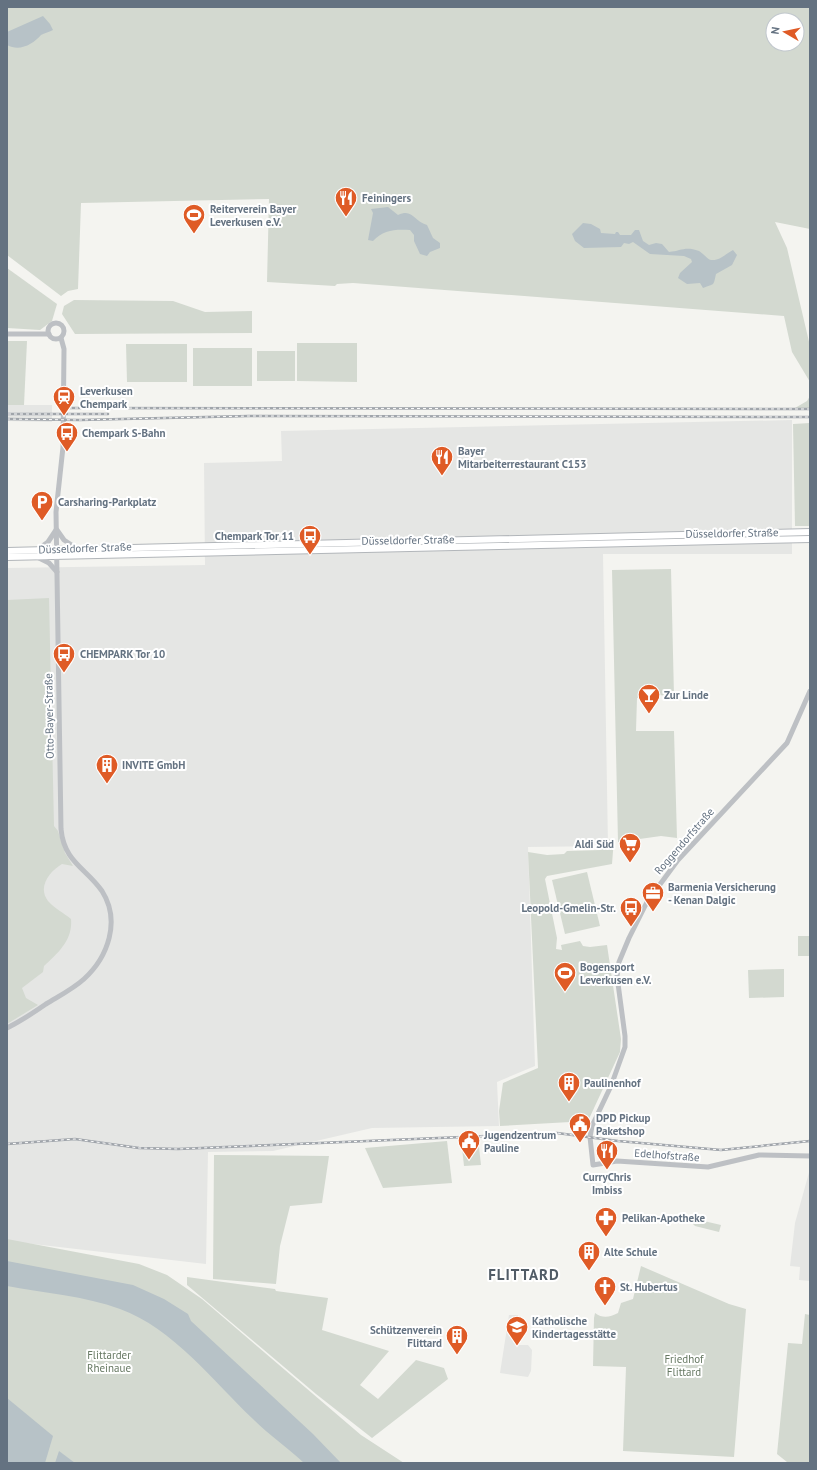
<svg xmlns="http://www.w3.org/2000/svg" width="817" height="1470" font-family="'PT Sans',sans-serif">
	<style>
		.built { fill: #e5e6e4 }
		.green { fill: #d3d9d0; fill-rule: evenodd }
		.water { fill: #b7c2c7 }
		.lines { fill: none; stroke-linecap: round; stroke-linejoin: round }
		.major-casing { stroke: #b2b6ba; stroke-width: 8 }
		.minor { stroke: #bdc0c4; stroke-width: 5 }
		.major { stroke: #fff; stroke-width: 6 }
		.rail-casing { stroke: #a0a5ab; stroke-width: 2.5 }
		.rail { stroke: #fff; stroke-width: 1; stroke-dasharray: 3; stroke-linecap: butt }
		.labels { text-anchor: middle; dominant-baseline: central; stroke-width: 4; stroke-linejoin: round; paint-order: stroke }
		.poi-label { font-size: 11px; font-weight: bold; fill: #647281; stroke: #fff; text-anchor: start }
		.street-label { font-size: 11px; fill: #647281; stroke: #fff }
		.park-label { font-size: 11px; fill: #667862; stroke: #fff }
		.district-label { font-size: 15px; font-weight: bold; letter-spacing: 1px; fill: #515c66; stroke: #fff }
	</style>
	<rect width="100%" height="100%" fill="#f4f4f0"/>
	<g class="built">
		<path d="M7,405H52V422L7,421Z"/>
		<path d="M792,420V554H603L608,846L528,847L535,1066L497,1082L499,1126L372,1128L273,1151L208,1152L206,1264L7,1241V568L205,565L204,463L282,461L281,431Z"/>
		<path d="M810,1169V1281L799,1280L800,1267L790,1266L795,1223Z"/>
		<path d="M509,1315H518L519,1345H528L532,1350L531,1371L528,1377L500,1373Z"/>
	</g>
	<g class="green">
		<path d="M7,7H810V229L775,222L787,248L810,346V382L792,352L784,316L353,283L337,284L335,286L267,282L269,199L81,203L78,289L68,291L61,296L7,255ZM773,20H797V44H773Z"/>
		<path d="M7,268L57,304L52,321L40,330L7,328Z"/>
		<path d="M74,300L173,301L205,312L252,311V333L75,334L62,314L64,306Z"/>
		<path d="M7,341H27L24,405H7Z"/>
		<path d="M297,343H357V382L297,381Z"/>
		<path d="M126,344H187V382H127Z"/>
		<rect x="193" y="348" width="59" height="38"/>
		<rect x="257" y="351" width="38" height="30"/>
		<path d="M810,396V408H795L807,401Z"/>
		<path d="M810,423V526H795L793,424Z"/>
		<path d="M671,569L674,696L657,695L656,698H637L636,731H674L677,838L661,836L618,842L612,570Z"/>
		<path d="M49,598L54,826L58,831L65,853L73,866L62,864C50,871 37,887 48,901C54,908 64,913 71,919C73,940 58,953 44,966L43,972L22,988L26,998L38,1005L7,1024V600Z"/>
		<path d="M614,839L612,864L547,876L545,879L557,938L556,949L562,950L561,945L580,941L583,946L590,947L607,945L621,1039L620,1052L588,1121L500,1126L499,1111L503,1083L538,1068L528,852L547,855L564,854L567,851L601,850L604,848L606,840Z"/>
		<path d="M587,872L600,926L565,934L552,880Z"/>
		<rect x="798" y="936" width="12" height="20"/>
		<path d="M784,969V997L749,998L748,970Z"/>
		<path d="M447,1141L452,1183L383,1188L365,1148Z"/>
		<path d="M479,1147L481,1165L464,1166L462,1148Z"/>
		<path d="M214,1155L329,1156L322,1203L290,1206L280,1246L276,1284L213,1279Z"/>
		<path d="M691,1218L721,1225L719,1232L695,1226L693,1224Z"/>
		<path d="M7,1239L139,1264L167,1275L202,1299L361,1435L404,1463H7Z"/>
		<path d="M641,1266L729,1304L746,1309L734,1457L623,1451L626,1367L593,1366L594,1318L595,1313C603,1319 610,1317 618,1313L621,1303L633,1299Z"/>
		<path d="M187,1277L275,1289L276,1291L328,1298L322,1330L389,1351L360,1385L378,1399L416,1360L444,1368L448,1379L372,1438L316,1394L187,1285Z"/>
		<path d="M805,1314L810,1315V1462H787L777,1454L788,1343L802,1344Z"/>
	</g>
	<g class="water">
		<path d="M43,16L50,24L53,30C50,32 44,33 41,35C33,44 20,52 7,45V32Z"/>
		<path d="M388,207L398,215C413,208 413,221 427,225L433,238L440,243V248L430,252L427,256L420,254L414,241V235L410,230C395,229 383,230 373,241L368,240L373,213L371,209Z"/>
		<path d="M583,223L591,224L600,229L601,233L615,234L616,232H618L620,235H631L635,230H639L643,241L649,245L656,243L662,244L669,252C681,251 685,246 699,251C703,253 708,260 711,260C720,261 725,254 733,250L737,255L732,265L716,274C713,287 715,283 703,288L700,283L687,284L678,278L680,273L692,262L691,259L684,256L650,254L633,242L629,244L624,243L621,247L584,248L575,241L572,234Z"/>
		<path d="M7,1261L133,1285L164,1299L188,1314L191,1321L313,1434L341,1463H304C288,1448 269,1435 253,1419C214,1382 173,1328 120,1309C85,1296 44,1293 7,1286Z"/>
		<path d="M7,1398L53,1436L45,1463H7Z"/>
		<path d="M59,1451L75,1463H55Z"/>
	</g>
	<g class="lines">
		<g class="major-casing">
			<g id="major">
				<path d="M7,551L810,532"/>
				<path d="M7,557L810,539"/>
			</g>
		</g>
		<g class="minor">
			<circle cx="56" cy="331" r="8"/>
			<path d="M7,334H49"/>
			<path d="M57,530L64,540L76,548"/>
			<path d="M37,550L48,542L56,530"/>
			<path d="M37,557L49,563L57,572"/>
			<path d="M810,691L787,743L678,860L647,902L629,938L619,962L617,976L625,1036V1047L611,1086L592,1126L590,1137L593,1165L617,1161L708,1167L759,1155L810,1156"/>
			<path d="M7,1028C21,1021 33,1013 46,1004C59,996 73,989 84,979C108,957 121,921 102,891C86,868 64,862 61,829L56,512L63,447L64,349L61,338"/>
		</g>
		<use href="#major" class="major"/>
		<g class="rail-casing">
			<g id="rail">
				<path d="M63,408L810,409"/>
				<path d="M8,414H108"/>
				<path d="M7,419L80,420L249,416L810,417"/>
				<path d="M7,1144L75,1139L139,1148L178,1149L557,1133L618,1141L721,1150L810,1141"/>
			</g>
		</g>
		<use href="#rail" class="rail"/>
	</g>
	<defs>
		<g id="restaurant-pin" transform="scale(1.15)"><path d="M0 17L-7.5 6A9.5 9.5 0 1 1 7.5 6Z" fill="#df5b26" stroke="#fff"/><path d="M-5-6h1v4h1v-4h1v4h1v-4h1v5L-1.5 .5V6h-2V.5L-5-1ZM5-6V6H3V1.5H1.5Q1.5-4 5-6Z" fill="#fff"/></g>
		<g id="stadium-pin" transform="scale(1.15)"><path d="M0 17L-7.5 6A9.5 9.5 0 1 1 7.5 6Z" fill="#df5b26" stroke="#fff"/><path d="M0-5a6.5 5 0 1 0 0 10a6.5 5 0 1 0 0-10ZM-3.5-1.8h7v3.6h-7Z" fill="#fff"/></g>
		<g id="station-pin" transform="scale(1.15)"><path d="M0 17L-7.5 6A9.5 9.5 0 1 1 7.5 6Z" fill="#df5b26" stroke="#fff"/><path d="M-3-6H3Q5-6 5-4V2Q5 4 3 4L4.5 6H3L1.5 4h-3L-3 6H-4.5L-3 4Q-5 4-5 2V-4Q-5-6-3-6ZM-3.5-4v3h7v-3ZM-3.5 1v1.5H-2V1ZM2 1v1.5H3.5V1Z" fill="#fff"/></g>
		<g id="bus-pin" transform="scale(1.15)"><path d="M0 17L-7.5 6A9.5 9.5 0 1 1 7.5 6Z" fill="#df5b26" stroke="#fff"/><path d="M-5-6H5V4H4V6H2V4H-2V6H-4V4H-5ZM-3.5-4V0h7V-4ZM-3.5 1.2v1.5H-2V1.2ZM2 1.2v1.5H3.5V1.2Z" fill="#fff"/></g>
		<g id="parking-pin" transform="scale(1.15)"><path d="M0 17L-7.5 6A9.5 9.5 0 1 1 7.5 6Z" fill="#df5b26" stroke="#fff"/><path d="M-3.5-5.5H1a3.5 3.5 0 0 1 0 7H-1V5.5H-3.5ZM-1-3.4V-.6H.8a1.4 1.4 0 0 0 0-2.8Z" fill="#fff"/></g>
		<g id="bar-pin" transform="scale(1.15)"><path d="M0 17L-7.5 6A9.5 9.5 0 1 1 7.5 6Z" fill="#df5b26" stroke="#fff"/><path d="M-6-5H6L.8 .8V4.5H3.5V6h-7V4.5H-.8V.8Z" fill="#fff"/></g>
		<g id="building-pin" transform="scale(1.15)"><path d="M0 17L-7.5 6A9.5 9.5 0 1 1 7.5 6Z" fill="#df5b26" stroke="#fff"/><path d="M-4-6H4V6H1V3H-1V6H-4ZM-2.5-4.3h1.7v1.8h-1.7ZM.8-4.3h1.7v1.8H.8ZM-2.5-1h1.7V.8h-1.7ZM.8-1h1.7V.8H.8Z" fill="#fff"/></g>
		<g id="supermarket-pin" transform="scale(1.15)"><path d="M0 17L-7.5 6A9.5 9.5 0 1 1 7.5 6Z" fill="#df5b26" stroke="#fff"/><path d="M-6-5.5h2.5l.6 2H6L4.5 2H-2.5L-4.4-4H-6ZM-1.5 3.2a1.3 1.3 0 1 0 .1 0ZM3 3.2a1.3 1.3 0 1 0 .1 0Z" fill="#fff"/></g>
		<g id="office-pin" transform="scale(1.15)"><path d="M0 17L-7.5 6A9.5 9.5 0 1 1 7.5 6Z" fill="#df5b26" stroke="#fff"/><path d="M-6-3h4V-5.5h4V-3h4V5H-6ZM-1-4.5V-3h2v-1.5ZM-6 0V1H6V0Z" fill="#fff"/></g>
		<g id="civic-pin" transform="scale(1.15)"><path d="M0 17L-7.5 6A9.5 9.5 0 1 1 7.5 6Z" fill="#df5b26" stroke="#fff"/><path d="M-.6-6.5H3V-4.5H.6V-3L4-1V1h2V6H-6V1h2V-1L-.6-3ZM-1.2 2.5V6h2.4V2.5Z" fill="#fff"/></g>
		<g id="pharmacy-pin" transform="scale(1.15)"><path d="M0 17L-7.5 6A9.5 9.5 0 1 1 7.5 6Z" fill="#df5b26" stroke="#fff"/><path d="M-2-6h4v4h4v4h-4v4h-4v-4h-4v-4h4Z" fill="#fff"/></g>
		<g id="church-pin" transform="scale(1.15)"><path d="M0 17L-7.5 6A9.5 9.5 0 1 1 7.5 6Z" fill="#df5b26" stroke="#fff"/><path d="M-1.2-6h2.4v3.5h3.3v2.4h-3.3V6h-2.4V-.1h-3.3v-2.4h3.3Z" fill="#fff"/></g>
		<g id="school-pin" transform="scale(1.15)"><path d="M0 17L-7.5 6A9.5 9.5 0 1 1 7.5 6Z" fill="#df5b26" stroke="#fff"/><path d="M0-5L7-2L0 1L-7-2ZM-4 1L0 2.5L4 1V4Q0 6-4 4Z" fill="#fff"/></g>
	</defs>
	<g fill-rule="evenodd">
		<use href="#restaurant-pin" x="346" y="198"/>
		<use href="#stadium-pin" x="194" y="215"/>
		<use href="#station-pin" x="64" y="397"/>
		<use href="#bus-pin" x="67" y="433"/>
		<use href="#restaurant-pin" x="442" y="457"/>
		<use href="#parking-pin" x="42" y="502"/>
		<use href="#bus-pin" x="310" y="536"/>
		<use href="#bus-pin" x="64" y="654"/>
		<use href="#bar-pin" x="649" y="695"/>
		<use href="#building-pin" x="107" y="765"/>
		<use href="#supermarket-pin" x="630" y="844"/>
		<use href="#office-pin" x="653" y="893"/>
		<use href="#bus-pin" x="631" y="908"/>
		<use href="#stadium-pin" x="565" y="973"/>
		<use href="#building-pin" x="569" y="1083"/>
		<use href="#civic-pin" x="580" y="1124"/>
		<use href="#civic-pin" x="469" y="1141"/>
		<use href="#restaurant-pin" x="607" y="1151"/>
		<use href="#pharmacy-pin" x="606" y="1218"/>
		<use href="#building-pin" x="589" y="1252"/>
		<use href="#church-pin" x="605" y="1287"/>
		<use href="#school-pin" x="517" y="1327"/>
		<use href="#building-pin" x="457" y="1336"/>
	</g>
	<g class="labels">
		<g class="poi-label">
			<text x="362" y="198">Feiningers</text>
			<text x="210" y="209">Reiterverein Bayer<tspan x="210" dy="13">Leverkusen e.V.</tspan></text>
			<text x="80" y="391">Leverkusen<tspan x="80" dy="13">Chempark</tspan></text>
			<text x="82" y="433">Chempark S-Bahn</text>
			<text x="458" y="451">Bayer<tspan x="458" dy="13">Mitarbeiterrestaurant C153</tspan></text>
			<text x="58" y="502">Carsharing-Parkplatz</text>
			<text x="294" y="536" text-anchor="end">Chempark Tor 11</text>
			<text x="80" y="654">CHEMPARK Tor 10</text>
			<text x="664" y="695">Zur Linde</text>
			<text x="122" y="765">INVITE GmbH</text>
			<text x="614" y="844" text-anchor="end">Aldi Süd</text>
			<text x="668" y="887">Barmenia Versicherung<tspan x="668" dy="13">- Kenan Dalgic</tspan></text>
			<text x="616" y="908" text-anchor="end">Leopold-Gmelin-Str.</text>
			<text x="580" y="967">Bogensport<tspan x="580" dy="13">Leverkusen e.V.</tspan></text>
			<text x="584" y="1083">Paulinenhof</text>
			<text x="596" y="1118">DPD Pickup<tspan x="596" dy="13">Paketshop</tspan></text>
			<text x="484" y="1135">Jugendzentrum<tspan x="484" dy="13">Pauline</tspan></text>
			<text x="607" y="1177" text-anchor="middle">CurryChris<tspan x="607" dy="13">Imbiss</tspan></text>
			<text x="622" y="1218">Pelikan-Apotheke</text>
			<text x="604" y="1252">Alte Schule</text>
			<text x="620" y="1287">St. Hubertus</text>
			<text x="532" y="1321">Katholische<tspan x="532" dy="13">Kindertagesstätte</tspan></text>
			<text x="442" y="1330" text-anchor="end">Schützenverein<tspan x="442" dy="13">Flittard</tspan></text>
		</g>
		<g class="street-label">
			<text transform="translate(732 533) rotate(-1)">Düsseldorfer Straße</text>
			<text transform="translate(408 540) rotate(-1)">Düsseldorfer Straße</text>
			<text transform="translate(85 548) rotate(-2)">Düsseldorfer Straße</text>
			<text transform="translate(49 716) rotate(-91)">Otto-Bayer-Straße</text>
			<text transform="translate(684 841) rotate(-49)">Roggendorfstraße</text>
			<text transform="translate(667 1155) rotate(4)">Edelhofstraße</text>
		</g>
		<g class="park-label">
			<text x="109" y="1355">Flittarder<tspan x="109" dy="13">Rheinaue</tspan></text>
			<text x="684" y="1359">Friedhof<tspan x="684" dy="13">Flittard</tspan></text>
		</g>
		<g class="district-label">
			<text x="524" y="1274">FLITTARD</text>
		</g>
	</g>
	<rect width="817" height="1470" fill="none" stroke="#647281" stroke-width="16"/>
	<g transform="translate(785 32) rotate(279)"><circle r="19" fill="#ffffff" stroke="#c1c7cd"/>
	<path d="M0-3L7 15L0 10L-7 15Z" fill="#df5b26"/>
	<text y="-6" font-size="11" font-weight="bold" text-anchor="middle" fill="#647281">N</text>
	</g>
</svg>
